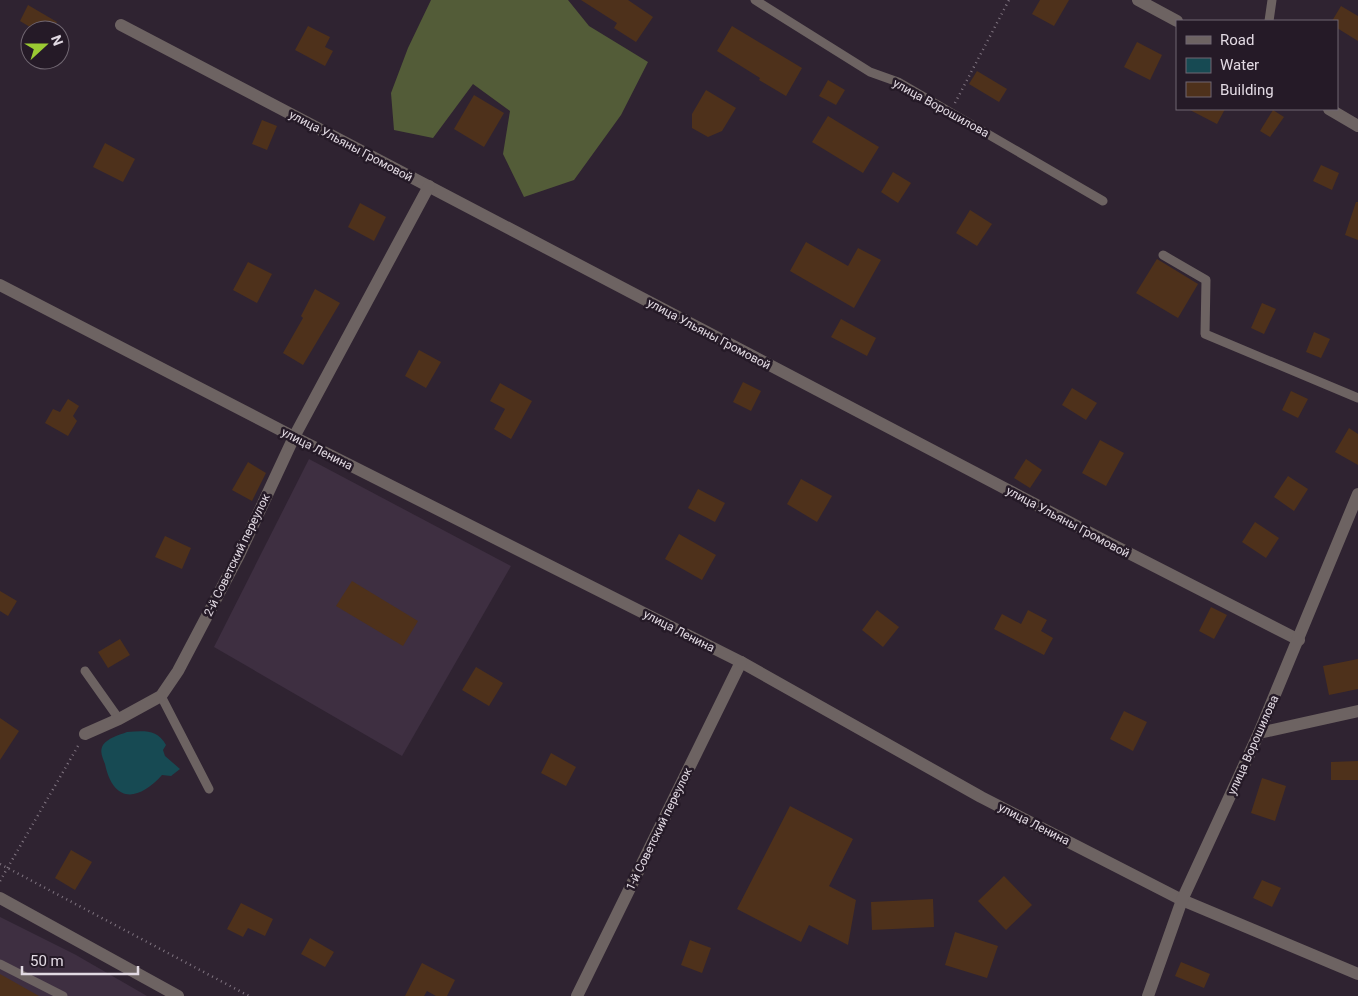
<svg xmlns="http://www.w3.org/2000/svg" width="1358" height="996" font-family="Roboto,sans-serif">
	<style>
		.built { fill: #3e2f41 }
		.forest { fill: #535c38 }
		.water { fill: #174a53 }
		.building { fill: #4e311b }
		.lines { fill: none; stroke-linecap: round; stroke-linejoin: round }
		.path { stroke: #807581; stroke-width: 2.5; stroke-dasharray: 1 4; stroke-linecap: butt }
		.service { stroke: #6d6362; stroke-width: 9 }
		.minor { stroke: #6d6362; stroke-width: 12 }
		.tertiary { stroke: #6d6362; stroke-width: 12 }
		.labels { text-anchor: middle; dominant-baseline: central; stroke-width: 5; stroke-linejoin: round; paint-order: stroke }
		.street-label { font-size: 12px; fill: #e2dae3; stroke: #251a27 }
	</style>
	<rect width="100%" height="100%" fill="#2f2331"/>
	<g class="built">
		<path d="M309,459L511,566L402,756L214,647Z"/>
		<path d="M0,917L76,955L147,996H0Z"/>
	</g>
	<path class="forest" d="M431,0H568L589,26L648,62L621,115L574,180L524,197L503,154L510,111L473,84L433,138L394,130L391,93L408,48Z"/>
	<path class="water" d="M127,732C144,731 157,729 166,745L163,750L165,756L180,769L171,776L162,775C138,802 113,803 105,764C103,758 99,752 103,745C108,738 119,735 127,732Z"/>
	<g class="building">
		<path d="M581,0H628L653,17L636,42L614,28L617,23Z"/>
		<path d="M1040,0H1069L1054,26L1032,14Z"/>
		<path d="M28,5L57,22L52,30H35L20,21Z"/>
		<path d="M1341,6L1358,16V41L1337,28V21H1332Z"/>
		<path d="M308,26L330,37L325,47L333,51L325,66L295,50Z"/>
		<path d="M732,26L802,68L786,96L759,80L760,78L717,51Z"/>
		<path d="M1137,42L1162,55L1150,80L1124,67Z"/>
		<path d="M977,71L1007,89L999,102L969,84Z"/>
		<path d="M828,80L845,90L836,105L819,96Z"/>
		<path d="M706,90L736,108L722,131L708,137L692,128V114Z"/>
		<path d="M474,95L504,113L484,147L454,129Z"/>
		<path d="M1188,109H1225L1217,124Z"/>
		<path d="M1273,110L1284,117L1270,137L1260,131Z"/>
		<path d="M828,116L879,147L863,173L812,142Z"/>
		<path d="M262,120L277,126L267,150L252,144Z"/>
		<path d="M105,143L135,159L123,182L93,167Z"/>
		<path d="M1321,165L1339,173L1332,190L1313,181Z"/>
		<path d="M893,172L911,183L898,203L881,192Z"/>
		<path d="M1356,202H1358V240L1345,235Z"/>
		<path d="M360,203L386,217L374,241L348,227Z"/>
		<path d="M970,210L992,224L977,246L956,233Z"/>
		<path d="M806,242L848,266L858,248L881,260L854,308L790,271Z"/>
		<path d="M1157,259L1198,284L1178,318L1136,293Z"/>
		<path d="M248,262L272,274L257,303L233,290Z"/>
		<path d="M315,289L340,303L303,365L283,353L303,318L301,316Z"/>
		<path d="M1262,303L1276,309L1264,334L1251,328Z"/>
		<path d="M841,319L876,338L867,356L831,337Z"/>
		<path d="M1314,332L1330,339L1321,358L1306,352Z"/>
		<path d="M419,350L441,362L426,388L405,376Z"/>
		<path d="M743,382L761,391L751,411L733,402Z"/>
		<path d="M500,383L532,401L511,439L494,429L505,409L490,401Z"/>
		<path d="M1072,388L1097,403L1086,420L1062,405Z"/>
		<path d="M1291,391L1308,399L1298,418L1282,410Z"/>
		<path d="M68,399L79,406L73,416L77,421L68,436L45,423L53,409L60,412Z"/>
		<path d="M1349,428L1358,434V465L1335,452Z"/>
		<path d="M1100,440L1124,453L1106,486L1082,473Z"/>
		<path d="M1026,459L1042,470L1030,488L1014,478Z"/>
		<path d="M248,462L266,473L252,501L232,490Z"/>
		<path d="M1288,476L1308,489L1294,511L1274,497Z"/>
		<path d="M801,479L832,496L817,522L787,504Z"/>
		<path d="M698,489L725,503L715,522L688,508Z"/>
		<path d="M1255,522L1279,538L1266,558L1242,542Z"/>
		<path d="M679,534L716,555L702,580L665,559Z"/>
		<path d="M165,536L191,548L182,569L155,557Z"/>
		<path d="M352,581L418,621L403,646L336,606Z"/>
		<path d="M0,591L17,601L8,616L0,611Z"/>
		<path d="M1211,607L1227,615L1214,639L1199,631Z"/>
		<path d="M877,610L899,627L883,647L862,630Z"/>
		<path d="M1028,610L1047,620L1041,631L1053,638L1044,655L994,629L1002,614L1021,624Z"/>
		<path d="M120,639L130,655L108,668L98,652Z"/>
		<path d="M1358,659V689L1329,695L1323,666Z"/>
		<path d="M476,667L503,683L489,706L462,690Z"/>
		<path d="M1124,711L1147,722L1133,751L1110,739Z"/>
		<path d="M0,718L19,731L0,760Z"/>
		<path d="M551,753L576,767L566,786L541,773Z"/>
		<path d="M1358,761V780H1331V762Z"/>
		<path d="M1262,778L1286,786L1275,821L1251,813Z"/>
		<path d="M790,806L853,839L829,886L856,900L848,945L809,925L801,942L737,909Z"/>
		<path d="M71,850L92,862L75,890L55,878Z"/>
		<path d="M1004,876L1032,905L1006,930L978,901Z"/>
		<path d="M1262,880L1281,888L1272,907L1253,898Z"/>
		<path d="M933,899L934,927L872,930L871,902Z"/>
		<path d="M241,903L273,919L265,936L248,928L243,937L227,929Z"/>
		<path d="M955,932L998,946L987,978L945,965Z"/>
		<path d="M310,938L334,952L325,967L301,954Z"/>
		<path d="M690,940L711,948L702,973L681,965Z"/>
		<path d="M1181,962L1210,974L1204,988L1175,976Z"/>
		<path d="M422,963L455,980L447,996H436L427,991L424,996H405Z"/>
		<path d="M0,974L39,996H0Z"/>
	</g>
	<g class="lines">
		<g class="path">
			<path d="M955,103L1009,0"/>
			<path d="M0,864L249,996"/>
			<path d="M0,881L78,746"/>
		</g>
		<g class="service">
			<path d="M755,0L870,72L898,82L1103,201"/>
			<path d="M1269,21L1272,0"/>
			<path d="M1163,255L1206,280L1205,334L1358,398"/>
			<path d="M85,671L119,719"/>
			<path d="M161,696L209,789"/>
			<path d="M0,964L63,996"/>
		</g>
		<g class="minor">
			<path d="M1138,0L1177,21"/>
			<path d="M121,25L1111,544L1299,640"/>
			<path d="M1329,109L1358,126"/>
			<path d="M0,285L294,437L741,662L981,797L1182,900L1358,974"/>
			<path d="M1259,733L1358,711"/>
			<path d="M85,734L119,719L161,696L178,671L239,555L294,437L429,186"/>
			<path d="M577,996L741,662"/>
			<path d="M1148,996L1182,900L1259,733L1358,494"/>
		</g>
		<path class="tertiary" d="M0,898L178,996"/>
	</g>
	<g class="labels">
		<g class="street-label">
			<text transform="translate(941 108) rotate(29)">улица Ворошилова</text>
			<text transform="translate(351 146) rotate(28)">улица Ульяны Громовой</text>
			<text transform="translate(709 334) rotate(28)">улица Ульяны Громовой</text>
			<text transform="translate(317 449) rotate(27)">улица Ленина</text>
			<text transform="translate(1068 522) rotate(28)">улица Ульяны Громовой</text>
			<text transform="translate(237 555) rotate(-64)">2-й Советский переулок</text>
			<text transform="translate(679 631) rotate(27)">улица Ленина</text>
			<text transform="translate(1253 745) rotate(-66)">улица Ворошилова</text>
			<text transform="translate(1034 824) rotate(27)">улица Ленина</text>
			<text transform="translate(659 829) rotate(-64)">1-й Советский переулок</text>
		</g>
	</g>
	<rect x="1176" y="20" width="162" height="90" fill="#251a27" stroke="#716772"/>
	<rect x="1186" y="36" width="25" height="8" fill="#6d6362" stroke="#716772"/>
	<text x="1220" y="45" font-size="15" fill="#e2dae3">Road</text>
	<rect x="1186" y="58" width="25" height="15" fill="#174a53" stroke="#716772"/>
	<text x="1220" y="70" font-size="15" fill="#e2dae3">Water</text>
	<rect x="1186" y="82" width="25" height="15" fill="#4e311b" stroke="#716772"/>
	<text x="1220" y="95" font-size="15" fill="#e2dae3">Building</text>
	<g transform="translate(45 45) rotate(69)"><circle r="24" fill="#251a27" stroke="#716772"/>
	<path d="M0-4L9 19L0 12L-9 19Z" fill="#9bcb33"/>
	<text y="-8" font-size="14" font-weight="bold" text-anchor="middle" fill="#e2dae3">N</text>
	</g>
	<path d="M22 966v8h116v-8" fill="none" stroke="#e2dae3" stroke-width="2.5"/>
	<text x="30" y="966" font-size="15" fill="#e2dae3" stroke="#251a27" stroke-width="4" paint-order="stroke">50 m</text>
</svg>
